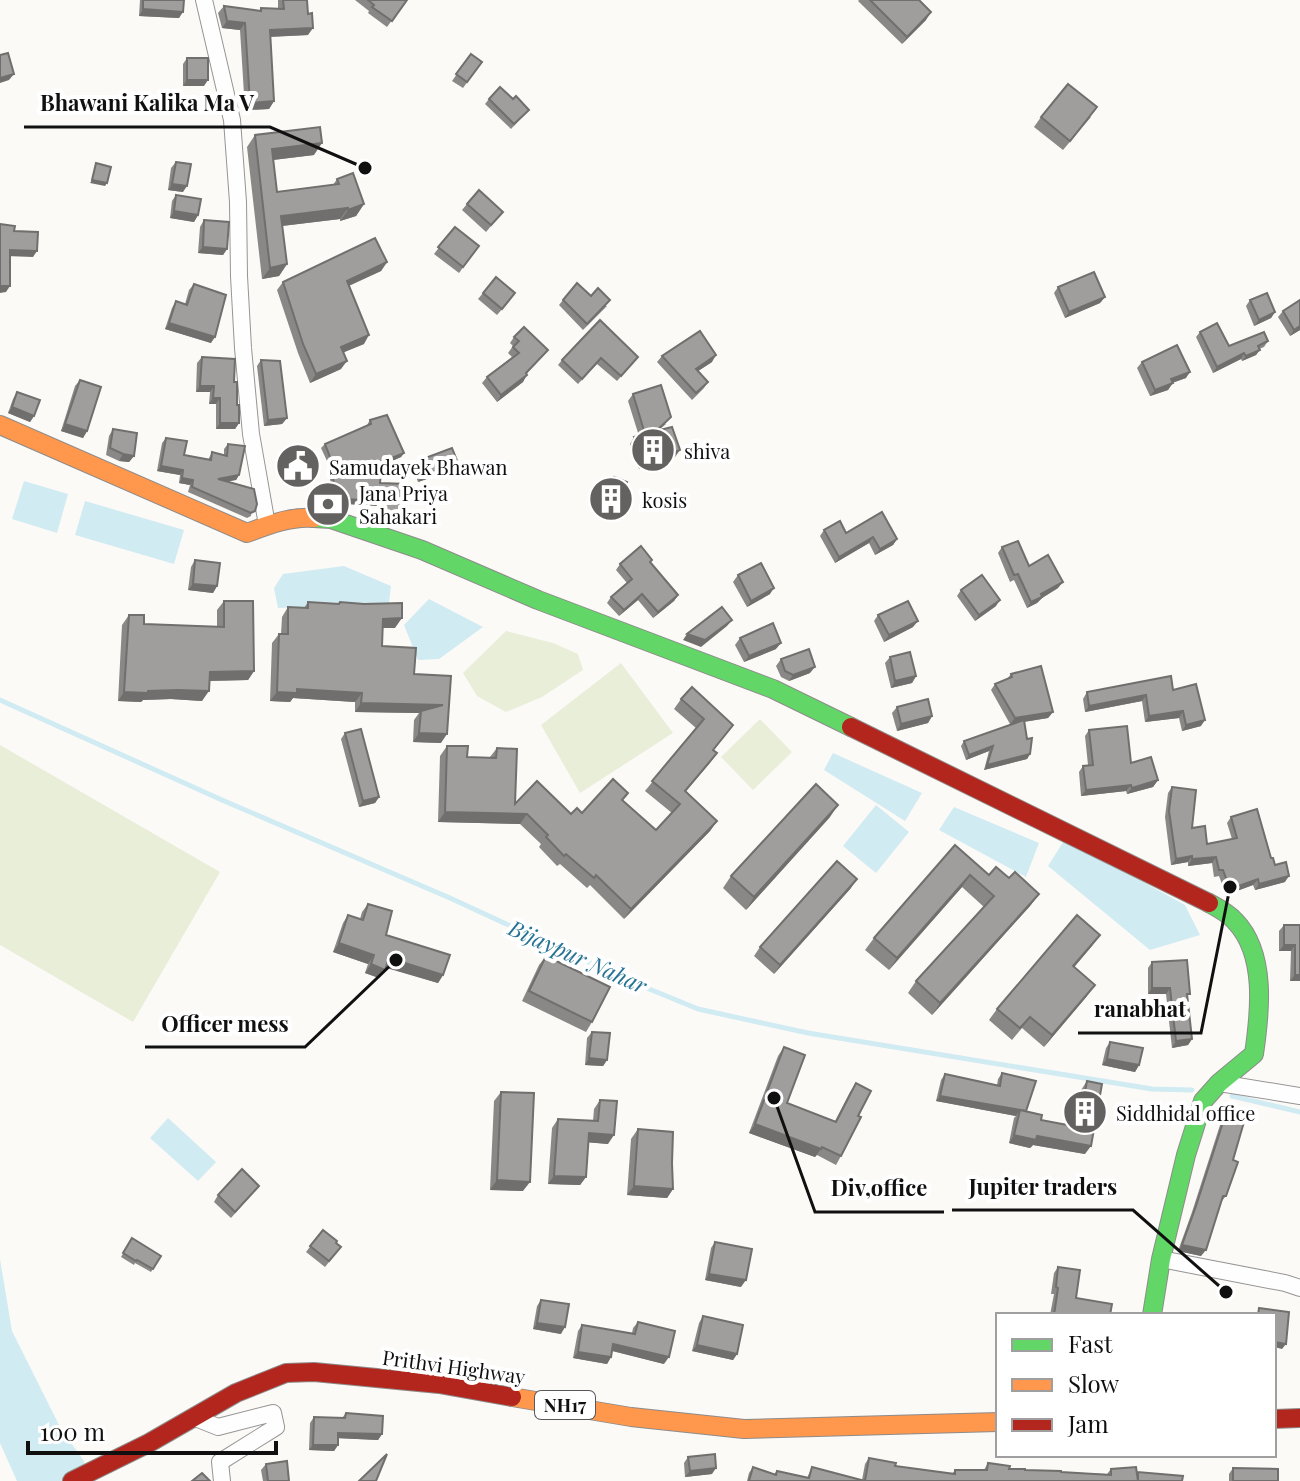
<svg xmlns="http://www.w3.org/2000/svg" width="1300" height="1481" font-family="'Playfair Display',serif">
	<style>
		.green { fill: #e9eed9 }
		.water { fill: #d1ebf2 }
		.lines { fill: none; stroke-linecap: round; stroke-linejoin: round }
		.stream { stroke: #d1ebf2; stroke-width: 5 }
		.street-casing { stroke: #969594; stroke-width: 18 }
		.fast-casing { stroke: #8d8c8b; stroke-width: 20 }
		.slow-casing { stroke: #8d8c8b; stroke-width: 20 }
		.jam-casing { stroke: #8d8c8b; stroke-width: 20 }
		.street { stroke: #fffefe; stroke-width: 16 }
		.fast { stroke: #63d668; stroke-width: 18 }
		.slow { stroke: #ff974d; stroke-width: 18 }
		.jam { stroke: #b3261e; stroke-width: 18 }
		.wall { fill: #8a8886 }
		.shaded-wall { fill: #706f6d }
		.building { fill: #a09e9c; stroke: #706f6d; stroke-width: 2 }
		.labels { text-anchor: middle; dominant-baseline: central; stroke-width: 8; stroke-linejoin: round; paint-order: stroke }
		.shield { fill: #fff; stroke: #585858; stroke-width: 2 }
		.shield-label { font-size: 18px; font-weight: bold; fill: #101010 }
		.poi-label { font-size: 20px; fill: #101010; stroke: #fff; text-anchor: start }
		.street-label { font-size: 20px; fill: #101010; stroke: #fff }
		.water-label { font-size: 22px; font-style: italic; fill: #277394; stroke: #fff }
		.leader { fill: none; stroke: #101010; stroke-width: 3 }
		.callout-dot { fill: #101010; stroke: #fff; stroke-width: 3 }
		.callout-label { font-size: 22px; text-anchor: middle; font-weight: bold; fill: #101010; stroke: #fff; stroke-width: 8; stroke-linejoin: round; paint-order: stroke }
	</style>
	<rect width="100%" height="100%" fill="#fcfaf7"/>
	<g class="green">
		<path d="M506,631L553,643L578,654L583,670L542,697L506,712L477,696L463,673Z"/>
		<path d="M621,663L673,733L580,793L541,725Z"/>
		<path d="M760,719L792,752L753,790L721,757Z"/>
		<path d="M0,745L220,872L133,1022L0,945Z"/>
	</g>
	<g class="water">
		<path d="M24,481L68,494L57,533L12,519Z"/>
		<path d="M85,501L184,530L174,564L75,535Z"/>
		<path d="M344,566L391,586L388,611L346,606L278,608L274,588L283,574Z"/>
		<path d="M429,599L483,627L439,659L418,660L404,625Z"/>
		<path d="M833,753L922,793L905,821L824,770Z"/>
		<path d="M876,805L909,832L876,873L843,846Z"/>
		<path d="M954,807L1039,843L1026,877L939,830Z"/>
		<path d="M1065,839L1185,905L1200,935L1150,950L1048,866Z"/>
		<path d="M168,1118L216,1162L198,1181L150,1138Z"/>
		<path d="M0,1259L12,1331L61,1429L84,1461L88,1481H17L0,1443Z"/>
	</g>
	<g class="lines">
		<g class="stream">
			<path d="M0,700L222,800L450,898L625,979L698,1009L808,1033L1152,1089L1192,1090"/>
			<path d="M1232,1096L1300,1112"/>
		</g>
		<g class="street-casing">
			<g id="street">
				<path d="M204,0L232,120L238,202L239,276L243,348L251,434L267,525"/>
				<path d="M1219,1083L1300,1096"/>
				<path d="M1161,1259L1285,1283L1300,1288"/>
				<path d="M193,1417L218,1427L273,1413L276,1427L220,1462L222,1481"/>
			</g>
		</g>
		<g class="fast-casing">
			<g id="fast">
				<path d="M314,518L331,519L422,550L538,600L773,689L851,727"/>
				<path d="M1152,1315L1161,1259L1186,1155L1203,1101L1219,1083L1254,1054C1260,1013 1267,954 1235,921C1228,913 1218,908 1209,903"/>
			</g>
		</g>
		<g class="slow-casing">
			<g id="slow">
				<path d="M0,425L247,533C268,525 291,516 314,518"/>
				<path d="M512,1397L631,1417L744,1429L998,1422"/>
			</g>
		</g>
		<g class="jam-casing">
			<g id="jam">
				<path d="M851,727L1209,903"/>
				<path d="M1274,1419L1300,1418"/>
				<path d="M72,1481L149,1443L236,1393L286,1373L314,1372L439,1384L512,1397"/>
			</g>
		</g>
		<use href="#street" class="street"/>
		<use href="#fast" class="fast"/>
		<use href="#slow" class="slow"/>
		<use href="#jam" class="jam"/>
	</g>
	<g class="wall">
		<path d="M140,0H184L179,18L139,16Z"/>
		<path d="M278,0H307L308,35L270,37L274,101L269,109L245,110L240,30L222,28L218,13L224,6L259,11L261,8L278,9Z"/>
		<path d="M355,0H407L387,27L368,13L369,11Z"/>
		<path d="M859,0H919L926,20L902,44L858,1Z"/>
		<path d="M471,54L482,62L463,88L452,81Z"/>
		<path d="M187,58L204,86H183V64Z"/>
		<path d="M489,99H513L529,110L511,129L485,104Z"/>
		<path d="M1041,117H1091L1063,150L1034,127Z"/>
		<path d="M255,135L314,155L273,160L277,192L333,185L337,179L364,204L356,216L340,221V219L282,226L287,264L279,276L262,279L247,147Z"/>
		<path d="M176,162L183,192L168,190L171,168Z"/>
		<path d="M176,195L198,215L194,222L170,218L172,201Z"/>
		<path d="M467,204L503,212L486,232L462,210Z"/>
		<path d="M204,220L227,249L223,255L198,253L200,227Z"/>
		<path d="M455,227L479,246L459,273L434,254Z"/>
		<path d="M387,262L381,271L349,286L364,344L343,352L341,369L310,383L298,353L277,290L283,282Z"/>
		<path d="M194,284L211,343L165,329L172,308L176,301L185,304L189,290Z"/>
		<path d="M1058,287L1105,297L1100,303L1065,318L1054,293Z"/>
		<path d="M483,293L511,299L497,315L478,299Z"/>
		<path d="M563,300L607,306L583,330L559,305Z"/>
		<path d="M1250,300L1275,312L1271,318L1254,326L1246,306Z"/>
		<path d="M1300,300V330L1290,336L1278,317L1283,311Z"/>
		<path d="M1200,332L1229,346L1268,341L1264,347L1259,349L1256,355L1242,361L1241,359L1213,373L1196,337Z"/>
		<path d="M514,337L543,356L526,374L523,382L497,402L482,383L487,377L512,357L508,353L513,346L510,343Z"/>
		<path d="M662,356L712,362L698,371L708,382L704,388L692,400L657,362Z"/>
		<path d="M202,357L234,382L239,423L235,429H216V404H209L210,392H196L197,363Z"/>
		<path d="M638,357L617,381L597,364L578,384L558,365L562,360Z"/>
		<path d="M261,360L287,418L282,424L264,426L257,366Z"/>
		<path d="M1142,362L1186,378L1172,383L1168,390L1150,396L1137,368Z"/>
		<path d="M80,380L87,431L83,438L61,431L75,386Z"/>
		<path d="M17,392L34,416L30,422L8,413L13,399Z"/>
		<path d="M633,394L666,424L659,430L675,457L639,469L630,444L634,437L639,436L628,401Z"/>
		<path d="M370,420L404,453L401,457L381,466L380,483L402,519L378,518V506L349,504L346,509L329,505V495L332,491L327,461L321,448L325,444L367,425Z"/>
		<path d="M113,429L134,456L129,462L119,461L106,455L109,436Z"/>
		<path d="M166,438L184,455L208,460L212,452L224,455V449L228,444L239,475L236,480L227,481L254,489L251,516L247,518L188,492L190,485L179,483L180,475L157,471L162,443Z"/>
		<path d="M417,461L453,470L418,482L412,467Z"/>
		<path d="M614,477L616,509L612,515L600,511L610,483Z"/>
		<path d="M824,530L846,533L897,539L893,545L875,555L869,543L835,563L820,536Z"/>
		<path d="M1002,547L1029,566L1058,588L1042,598L1037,603L1027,608L1014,580L1010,582L998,553Z"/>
		<path d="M195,560L217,586L213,593L188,590L191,567Z"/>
		<path d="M650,563L678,595L674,601L653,618L638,600L619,616L607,603L611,597L627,583L616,570L620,564Z"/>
		<path d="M738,575L770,594L747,607L733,582Z"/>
		<path d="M961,590L996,606L975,621L957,596Z"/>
		<path d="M224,601L254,671L248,680L209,681L202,701L171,699L143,700L141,702L118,701L122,625L129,615L144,624L217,627V610Z"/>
		<path d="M308,602L338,604L340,602L395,628H383L382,646L414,674L441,743L413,742L414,720L419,713L355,712V702L293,698L290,702L270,701L272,643L279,634H281L282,617L288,607L304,608Z"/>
		<path d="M878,615L913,627L884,642L874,621Z"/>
		<path d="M740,638L776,649L744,662L735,645Z"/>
		<path d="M890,657L916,676L912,683L891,688L885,663Z"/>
		<path d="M781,659L810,673L789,681L781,677L776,666Z"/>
		<path d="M1011,674L1053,712L1048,718L1024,722L1030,754L1027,759L984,770L989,751L966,760L961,746L964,741L1015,724H1010L991,690L995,684L1007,679Z"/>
		<path d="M1173,690L1201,726L1182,731L1179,718L1145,722L1142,701L1085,712L1083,699L1087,692Z"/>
		<path d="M681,699L733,725L714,750L717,753L710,763L686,791L717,821L710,831L624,919L590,885L587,888L560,864L557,866L539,847L541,844L520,824L438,822L440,756L447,746L467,757H490L497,748L515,804L571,814L582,813L623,800L656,830L672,813L645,791L696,728L674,709Z"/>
		<path d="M897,707L932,716L928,723L897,731L892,713Z"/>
		<path d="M1089,730L1131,763L1158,780L1153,787L1127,794L1126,791L1081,796L1079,772L1083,766L1088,765L1085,736Z"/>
		<path d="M345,733L379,797L375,803L359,807L341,739Z"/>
		<path d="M1172,787L1192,828L1207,844L1232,839L1227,823L1231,817L1271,858L1285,882L1255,890L1253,885L1226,895L1219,876L1214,877L1212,863L1188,866V862L1171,865L1165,817L1168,793Z"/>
		<path d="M830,817L746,910L723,888L731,876Z"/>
		<path d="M955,845L989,875L1009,878L1039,894L1030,906L932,1015L908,993L916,981L984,907L962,887L889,970L865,950L874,938Z"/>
		<path d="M851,888L774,974L754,956L760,947Z"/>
		<path d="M368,904L386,935L443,975L438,983L385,967L379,978L365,973L368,964L333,952L343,923L348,915L360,919L362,912Z"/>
		<path d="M1284,925H1300V981H1290L1291,951H1279V931Z"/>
		<path d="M1100,935L1074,967L1087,996L1044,1047L1022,1028L1012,1040L989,1020L997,1009Z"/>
		<path d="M546,956L592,1022L586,1032L522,1001L539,965Z"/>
		<path d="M1152,962L1188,998L1192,1039L1188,1045L1172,1048L1166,994H1148V968Z"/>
		<path d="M592,1032L607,1060L603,1066L585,1065L587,1038Z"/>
		<path d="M1110,1042L1139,1065L1135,1072L1102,1065L1106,1048Z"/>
		<path d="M784,1047L787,1103L835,1121L850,1092L856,1083L858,1116L841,1156L836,1165L817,1155L815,1157L749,1133L778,1056Z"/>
		<path d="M1002,1073L1026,1111L1041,1120L1074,1127L1081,1090L1087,1081L1085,1154L1033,1145L1030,1148L1009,1143L1014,1118L1016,1116L936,1101L941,1080L945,1074L997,1085L998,1079Z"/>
		<path d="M501,1092L523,1191L490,1190L494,1101Z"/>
		<path d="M600,1100L608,1144L588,1142L586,1177L580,1185L548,1184L552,1128L558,1119L593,1121L594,1109Z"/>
		<path d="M1225,1116L1233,1160L1226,1196L1221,1202L1201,1256L1178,1251L1192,1212L1221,1122Z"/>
		<path d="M638,1129L672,1163L673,1189L667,1198L627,1195L631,1139Z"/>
		<path d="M259,1186L231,1218L214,1202L218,1195Z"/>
		<path d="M323,1230L341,1247L325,1267L306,1252Z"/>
		<path d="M132,1238L161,1256L151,1272L135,1263L134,1265L121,1257Z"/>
		<path d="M715,1242L741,1287L705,1280L711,1248Z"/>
		<path d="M1058,1267L1076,1298L1110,1315H1050L1054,1294H1051L1054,1273Z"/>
		<path d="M541,1300L561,1334L533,1329L537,1306Z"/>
		<path d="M703,1316L737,1354L733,1360L692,1351L699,1323Z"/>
		<path d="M638,1322L664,1364L612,1351L611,1357L607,1364L573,1358L578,1331L582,1325L632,1333L633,1328Z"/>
		<path d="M346,1413L382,1434L378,1440L338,1438V1445L334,1451L309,1450L310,1423L314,1417L342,1418Z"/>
		<path d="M688,1457L712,1474L685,1477L684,1463Z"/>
		<path d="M869,1458L895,1466L952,1474L955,1470H984L988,1463L1009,1469L1061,1472L1107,1474L1111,1469L1137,1474L1138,1472L1182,1481H747L749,1473L753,1467L774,1474L777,1471L807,1478L812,1467L862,1480L865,1464Z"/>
		<path d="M266,1464L289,1481H263L261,1470Z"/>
		<path d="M1233,1468L1278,1481H1229V1474Z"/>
	</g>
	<g class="shaded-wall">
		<path d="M143,9L183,12L179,18L139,16Z"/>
		<path d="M931,12L926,20L902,44L907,37Z"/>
		<path d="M227,21L245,23L240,30L222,28Z"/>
		<path d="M313,28L308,35L264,37L270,30Z"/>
		<path d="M14,74L9,80L0,83V78Z"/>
		<path d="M187,80H208L204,86H183Z"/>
		<path d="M274,101L269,109L245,110L250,103Z"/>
		<path d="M322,143L314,155L264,161L272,149Z"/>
		<path d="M92,180L107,183L105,186L90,183Z"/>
		<path d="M172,184L187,186L183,192L168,190Z"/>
		<path d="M364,204L356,216L340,221L348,210Z"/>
		<path d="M348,208L340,219L273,227L281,216Z"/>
		<path d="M174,211L198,215L194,222L170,218Z"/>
		<path d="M203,247L227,249L223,255L198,253Z"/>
		<path d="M10,250L37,251L33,257L6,256Z"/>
		<path d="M387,262L381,271L341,289L347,281Z"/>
		<path d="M287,264L279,276L262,279L270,268Z"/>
		<path d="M0,286H10L6,292L0,293Z"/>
		<path d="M1105,297L1100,303L1065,318L1069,312Z"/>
		<path d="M1275,312L1271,318L1254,326L1259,320Z"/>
		<path d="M169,323L215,337L211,343L165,329Z"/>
		<path d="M1300,326V330L1290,336L1294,330Z"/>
		<path d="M369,335L364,344L335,356L341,347Z"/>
		<path d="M1260,350L1256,355L1242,361L1246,356Z"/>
		<path d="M1244,353L1241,359L1213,373L1217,367Z"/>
		<path d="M716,355L712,362L692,375L696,369Z"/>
		<path d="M347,361L341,369L310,383L316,374Z"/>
		<path d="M1190,372L1186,378L1166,385L1171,379Z"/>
		<path d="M527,375L523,382L497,402L501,395Z"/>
		<path d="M1173,383L1168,390L1150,396L1155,390Z"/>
		<path d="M200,386H214L210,392H196Z"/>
		<path d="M213,398H220L216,404H209Z"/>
		<path d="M12,407L34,416L30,422L8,413Z"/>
		<path d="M287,418L282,424L264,426L268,420Z"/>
		<path d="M220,423H239L235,429H216Z"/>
		<path d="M65,424L87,431L83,438L61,431Z"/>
		<path d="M680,450L675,457L639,469L643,463Z"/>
		<path d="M404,453L401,457L378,467L382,462Z"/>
		<path d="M123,454L134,456L129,462L119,461Z"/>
		<path d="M458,463L453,470L418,482L422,476Z"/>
		<path d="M161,466L183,470L180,475L157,471Z"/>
		<path d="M239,475L236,480L214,484L218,479Z"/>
		<path d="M182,478L193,480L190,485L179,483Z"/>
		<path d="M349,499L382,502L378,506L346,504Z"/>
		<path d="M332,500L349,505L346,509L329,505Z"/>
		<path d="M604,504L616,509L612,515L600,511Z"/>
		<path d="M381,514L405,515L402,519L378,518Z"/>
		<path d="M873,537L869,543L835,563L839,557Z"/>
		<path d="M897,539L893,545L875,555L880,549Z"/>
		<path d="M1063,582L1058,588L1042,598L1037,603L1027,608L1031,602L1041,594Z"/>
		<path d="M193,584L217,586L213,593L188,590Z"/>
		<path d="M774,588L770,594L747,607L751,601Z"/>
		<path d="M642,594L638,600L619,616L624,610Z"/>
		<path d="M678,595L674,601L653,618L658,612Z"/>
		<path d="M1000,600L996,606L975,621L979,615Z"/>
		<path d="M402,618L395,628H377L383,619Z"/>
		<path d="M732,620L727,626L701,647L683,640L687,634Z"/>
		<path d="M918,621L913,627L884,642L889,635Z"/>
		<path d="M781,643L776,649L744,662L749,656Z"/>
		<path d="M815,667L810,673L789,681L793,675Z"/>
		<path d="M254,671L248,680L203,681L210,672Z"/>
		<path d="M916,676L912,683L891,688L895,681Z"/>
		<path d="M297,689L362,693L355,702L293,698L290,702L270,701L277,692Z"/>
		<path d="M178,690L209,691L202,701L171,699L143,700L141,702L118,701L124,692Z"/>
		<path d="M1146,695L1142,701L1085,712L1089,706Z"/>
		<path d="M361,703L443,705L421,711L419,713L355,712Z"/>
		<path d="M1183,711L1179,718L1145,722L1149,716Z"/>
		<path d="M1053,712L1048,718L1010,724L1015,718Z"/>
		<path d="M932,716L928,723L897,731L901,724Z"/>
		<path d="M1205,720L1201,726L1182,731L1186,725Z"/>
		<path d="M419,733L447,734L441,743L413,742Z"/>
		<path d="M993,746L989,751L966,760L969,755Z"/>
		<path d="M1030,754L1027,759L984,770L987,765Z"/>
		<path d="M1158,780L1153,787L1127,794L1132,788Z"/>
		<path d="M1131,785L1126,791L1081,796L1086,790Z"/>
		<path d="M379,797L375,803L359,807L363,801Z"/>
		<path d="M838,805L830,817L746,910L754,897Z"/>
		<path d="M445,812L527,814L520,824L438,822Z"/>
		<path d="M717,821L710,831L624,919L631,909Z"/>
		<path d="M1192,856L1188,862L1171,865L1176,859Z"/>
		<path d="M1216,857L1212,863L1188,866L1192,859Z"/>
		<path d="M970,875L962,887L889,970L897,958Z"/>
		<path d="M1289,876L1285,882L1255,890L1259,884Z"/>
		<path d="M857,879L851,888L774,974L780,965Z"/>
		<path d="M1258,879L1253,885L1226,895L1230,889Z"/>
		<path d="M1039,894L1030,906L932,1015L940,1003Z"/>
		<path d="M1100,935L1092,946L1065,978L1073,966Z"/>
		<path d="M339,943L374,955L368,964L333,952Z"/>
		<path d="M1284,945H1295L1291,951H1279Z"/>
		<path d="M389,958L443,975L438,983L383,967Z"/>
		<path d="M371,964L385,970L379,978L365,973Z"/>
		<path d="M1295,975H1300V981H1290Z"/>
		<path d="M1095,985L1087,996L1044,1047L1052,1035Z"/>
		<path d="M1152,988H1170L1166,994H1148Z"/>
		<path d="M1192,1039L1188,1045L1172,1048L1176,1041Z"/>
		<path d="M589,1058L607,1060L603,1066L585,1065Z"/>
		<path d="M1107,1059L1139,1065L1135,1072L1102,1065Z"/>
		<path d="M940,1096L1020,1110L1016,1116L936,1101Z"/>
		<path d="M755,1124L821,1149L815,1157L749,1133Z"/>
		<path d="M589,1133L614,1135L608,1144L583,1142Z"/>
		<path d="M1014,1135L1037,1136L1091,1146L1085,1154L1033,1145L1030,1148L1009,1143Z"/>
		<path d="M554,1176L586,1177L580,1185L548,1184Z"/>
		<path d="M497,1180L530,1182L523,1191L490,1190Z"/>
		<path d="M634,1186L673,1189L667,1198L627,1195Z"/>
		<path d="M1182,1245L1206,1250L1201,1256L1178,1251Z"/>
		<path d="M709,1274L746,1280L741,1287L705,1280Z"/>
		<path d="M537,1323L565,1327L561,1334L533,1329Z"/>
		<path d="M1274,1342L1286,1344L1282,1349L1274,1347Z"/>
		<path d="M613,1344L669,1357L664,1364L609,1350Z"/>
		<path d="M697,1345L737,1354L733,1360L692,1351Z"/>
		<path d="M578,1352L611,1357L607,1364L573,1358Z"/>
		<path d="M338,1433L382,1434L378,1440L334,1438Z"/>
		<path d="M313,1445H338L334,1451L309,1450Z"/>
		<path d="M716,1468L712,1474L685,1477L690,1471Z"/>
	</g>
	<g class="building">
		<path d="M143,0H184L183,12L143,9Z"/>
		<path d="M283,0H307L308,14L312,13L313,28L270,30L274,101L250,103L245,23L227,21L224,6L261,11V8L284,9Z"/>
		<path d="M368,0H407L392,21L372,7L374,5Z"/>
		<path d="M870,0H919L931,12L907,37Z"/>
		<path d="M8,53L14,74L0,78V55Z"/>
		<path d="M471,54L482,62L467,82L456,74Z"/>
		<rect x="187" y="58" width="21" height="22"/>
		<path d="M1068,84L1097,107L1070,141L1041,117Z"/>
		<path d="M500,87L513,99L516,96L529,110L514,124L489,99Z"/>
		<path d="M320,127L322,143L272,149L277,192L339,184L337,179L353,173L364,204L348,210V208L281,216L287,264L270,268L255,135Z"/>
		<path d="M176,162L191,164L187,186L172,184Z"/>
		<path d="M96,163L111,167L107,183L92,180Z"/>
		<path d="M479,190L503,212L491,225L467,204Z"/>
		<path d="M176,195L201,199L198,215L174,211Z"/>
		<path d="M204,220L229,222L227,249L203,247Z"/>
		<path d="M0,224L15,226L14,231L38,232L37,251L10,250V286H0Z"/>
		<path d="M455,227L479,246L463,267L438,247Z"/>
		<path d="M375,238L387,262L347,281L369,335L341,347L347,361L316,374L303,344L283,282Z"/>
		<path d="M1094,272L1105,297L1069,312L1058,287Z"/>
		<path d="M496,277L515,293L502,309L483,293Z"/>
		<path d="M577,283L591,296L598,288L610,300L587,324L563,300Z"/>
		<path d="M194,284L226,295L215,337L169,323L176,301L187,305Z"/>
		<path d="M1267,293L1275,312L1259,320L1250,300Z"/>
		<path d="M1300,300V326L1294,330L1283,311Z"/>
		<path d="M600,320L638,357L621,376L601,358L582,379L562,360Z"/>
		<path d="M1217,323L1229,346L1264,332L1268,341L1258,346L1260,350L1246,356L1244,353L1217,367L1200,332Z"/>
		<path d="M524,327L548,350L526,373L527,375L501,395L487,377L519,353L513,347L519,341L514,337Z"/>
		<path d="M700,331L716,355L696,369L708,382L696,393L662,356Z"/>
		<path d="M1177,345L1190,372L1171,379L1173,383L1155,390L1142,362Z"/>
		<path d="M202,357L235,359L234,382H237V405H239V423H220V398H213L214,386H200Z"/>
		<path d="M261,360L280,361L287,418L268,420Z"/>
		<path d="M80,380L101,387L87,431L65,424Z"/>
		<path d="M661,385L671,417L656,431L672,427L680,450L643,463L634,437L645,434L633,394Z"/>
		<path d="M17,392L40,400L34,416L12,407Z"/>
		<path d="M387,415L404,453L382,462L380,483L407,484L405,515L381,514L382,502L349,499V505L332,500V491H335L330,457L325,444L371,424L370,420Z"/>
		<path d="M113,429L137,433L134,456L123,454L110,448Z"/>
		<path d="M166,438L187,441L184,455L211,460L212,452L227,456L228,444L245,446L239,475L218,479L254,489L257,504L255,511L251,513L192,487L193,480L182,478L183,470L161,466Z"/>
		<path d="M452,448L458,463L422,476L417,461Z"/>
		<path d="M614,477L627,482L616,509L604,504Z"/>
		<path d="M882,512L897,539L880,549L873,537L839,557L824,530L840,521L846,533Z"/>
		<path d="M1018,541L1029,566L1048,555L1063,582L1041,594L1042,597L1031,602L1018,574L1014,575L1002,547Z"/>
		<path d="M641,546L652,560L650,562L678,595L658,612L642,594L624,610L611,597L632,579L620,564Z"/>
		<path d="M195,560L220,563L217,586L193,584Z"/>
		<path d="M761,563L774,588L751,601L738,575Z"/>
		<path d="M982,575L1000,600L979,615L961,590Z"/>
		<path d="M224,601H253L254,671L210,672L209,691L178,690L148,691V693L124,692L129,615H144V624L224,627Z"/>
		<path d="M908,601L918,621L889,635L878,615Z"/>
		<path d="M308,602L339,604L340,602L364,604L402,603V618L383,619L382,646L416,648L414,674L451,676L447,734L419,733L421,711L443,705L361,703L362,693L297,689V693L277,692L279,634H288V607L308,608Z"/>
		<path d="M722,607L732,620L705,640L687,634Z"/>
		<path d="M773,623L781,643L749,656L740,638Z"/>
		<path d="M809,649L815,667L793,675L785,671L781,659Z"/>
		<path d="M910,652L916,676L895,681L890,657Z"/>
		<path d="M1041,666L1053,712L1015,718L995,684L1012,677L1011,674Z"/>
		<path d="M1171,676L1173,690L1196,684L1205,720L1186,725L1183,711L1149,716L1146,695L1089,706L1087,692Z"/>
		<path d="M692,687L733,725L713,750L717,753L685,791L717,821L631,909L596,875L594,878L566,854L564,856L546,837L548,835L527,814L445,812L447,746H468L467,757L496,758L497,748L517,749L515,804L537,781L571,814L577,808L582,813L613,779L628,793L622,800L656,830L680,804L652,781L704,719L681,699Z"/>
		<path d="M928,699L932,716L901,724L897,707Z"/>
		<path d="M1024,720L1027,739L1032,738L1030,754L987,765L993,746L969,755L964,741Z"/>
		<path d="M1127,726L1131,763L1151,757L1158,780L1132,788L1131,785L1086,790L1083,766L1093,765L1089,730Z"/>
		<path d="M361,729L379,797L363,801L345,733Z"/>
		<path d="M816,784L838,805L754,897L731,876Z"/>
		<path d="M1172,787L1196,790L1192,828L1205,826L1207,844L1237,838L1231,817L1257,809L1271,858H1273L1275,865L1286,862L1289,876L1259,884L1258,879L1230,889L1223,870H1219L1216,857L1192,859V856L1176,859L1169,811Z"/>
		<path d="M955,845L989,875L996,867L1009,878L1015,872L1039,894L940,1003L916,981L994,896L970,875L897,958L874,938Z"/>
		<path d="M837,861L857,879L780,965L760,947Z"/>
		<path d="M368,904L392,911L386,935L450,955L443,975L389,958L385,970L371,964L374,955L339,943L348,915L363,920Z"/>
		<path d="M1077,915L1100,935L1073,966L1095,985L1052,1035L1030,1017L1020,1028L997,1009Z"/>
		<path d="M1284,925H1300V975H1295V945H1284Z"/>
		<path d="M546,956L610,987L592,1022L529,991Z"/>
		<path d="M1187,960L1190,994H1187L1192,1039L1176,1041L1170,988H1152V962Z"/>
		<path d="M592,1032L610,1033L607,1060L589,1058Z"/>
		<path d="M1110,1042L1143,1048L1139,1065L1107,1059Z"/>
		<path d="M784,1047L805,1055L787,1103L836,1122L856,1083L871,1091L858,1116L861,1117L841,1156L822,1147L821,1149L755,1124Z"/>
		<path d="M1002,1073L1036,1081L1026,1111L940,1096L945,1074L1000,1086Z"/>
		<path d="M1087,1081L1102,1084L1091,1146L1037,1136L1036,1140L1014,1135L1020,1110L1042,1115L1041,1120L1078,1127Z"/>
		<path d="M501,1092L534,1093L530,1182L497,1180Z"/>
		<path d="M600,1100L617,1101L614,1135L589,1133L586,1177L554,1176L558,1119L598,1121Z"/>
		<path d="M1225,1116L1244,1122L1233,1160L1238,1162L1226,1196H1223L1206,1250L1182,1245L1196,1206Z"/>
		<path d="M638,1129L673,1132L672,1163L673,1189L634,1186Z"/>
		<path d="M242,1169L259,1186L235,1212L218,1195Z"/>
		<path d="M323,1230L337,1241L336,1243L341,1247L329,1261L310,1246Z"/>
		<path d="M132,1238L161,1256L153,1269L137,1260L136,1261L123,1253Z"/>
		<path d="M715,1242L752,1249L746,1280L709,1274Z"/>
		<path d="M1058,1267L1080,1270L1076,1298L1112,1304L1110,1315H1054L1058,1288L1056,1287Z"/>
		<path d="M541,1300L569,1304L565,1327L537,1323Z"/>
		<path d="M1259,1308L1289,1312L1286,1344L1274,1342V1315H1258Z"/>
		<path d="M703,1316L743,1325L737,1354L697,1345Z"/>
		<path d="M638,1322L675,1331L669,1357L613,1344L611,1357L578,1352L582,1325L635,1334Z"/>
		<path d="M346,1413L383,1416L382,1434L338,1433V1445H313L314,1417L345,1418Z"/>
		<path d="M387,1454L376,1481H359Z"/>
		<path d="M715,1454L716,1468L690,1471L688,1457Z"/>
		<path d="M869,1458L896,1463L895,1466L955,1474V1470H987L988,1463L1010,1466L1009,1469H1025V1470L1061,1471V1472L1111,1475V1469L1136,1467L1138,1481V1472L1183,1476L1182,1481H749L753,1467L776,1475L777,1471L809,1478L812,1467L865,1481Z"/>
		<path d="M287,1461L289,1481H268L266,1464Z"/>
		<path d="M1233,1468L1278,1469V1481H1233Z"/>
		<path d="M202,1473L210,1481H192Z"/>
	</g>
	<defs>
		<g id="building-disc" transform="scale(2.3)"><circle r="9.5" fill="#636261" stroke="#fff"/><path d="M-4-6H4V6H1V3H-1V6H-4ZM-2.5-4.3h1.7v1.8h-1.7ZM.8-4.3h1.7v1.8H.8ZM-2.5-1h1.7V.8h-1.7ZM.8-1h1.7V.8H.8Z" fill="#fff"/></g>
		<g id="civic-disc" transform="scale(2.3)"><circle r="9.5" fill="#636261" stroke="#fff"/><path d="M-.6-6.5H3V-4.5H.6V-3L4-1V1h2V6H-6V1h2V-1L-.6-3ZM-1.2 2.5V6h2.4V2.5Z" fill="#fff"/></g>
		<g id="bank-disc" transform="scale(2.3)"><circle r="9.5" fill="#636261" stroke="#fff"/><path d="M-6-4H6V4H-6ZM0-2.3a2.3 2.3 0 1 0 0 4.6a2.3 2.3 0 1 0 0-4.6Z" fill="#fff"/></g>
	</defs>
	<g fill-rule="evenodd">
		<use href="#building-disc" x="653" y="450"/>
		<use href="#civic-disc" x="298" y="466"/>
		<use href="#building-disc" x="611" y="499"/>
		<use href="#bank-disc" x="328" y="504"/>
		<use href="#building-disc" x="1085" y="1112"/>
	</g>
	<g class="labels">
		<rect class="shield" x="535" y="1391" width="60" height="28" rx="6"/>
		<g class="shield-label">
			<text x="565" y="1405">NH17</text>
		</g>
		<g class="poi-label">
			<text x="684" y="450">shiva</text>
			<text x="329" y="466">Samudayek Bhawan</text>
			<text x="359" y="492">Jana Priya<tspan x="359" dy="23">Sahakari</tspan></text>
			<text x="642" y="499">kosis</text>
			<text x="1116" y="1112">Siddhidal office</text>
		</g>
		<g class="street-label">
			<text transform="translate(454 1366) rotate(8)">Prithvi Highway</text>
		</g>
		<g class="water-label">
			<text transform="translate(578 956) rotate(24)">Bijaypur Nahar</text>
		</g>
	</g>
	<path class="leader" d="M365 168L270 127H24M1230 887L1201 1033H1078M396 960L305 1047H145M1226 1292L1133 1210H952M774 1098L815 1212H944"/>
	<g class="callout-dot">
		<circle cx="365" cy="168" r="8"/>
		<circle cx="1230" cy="887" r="8"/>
		<circle cx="396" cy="960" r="8"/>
		<circle cx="1226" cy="1292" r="8"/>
		<circle cx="774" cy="1098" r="8"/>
	</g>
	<g class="callout-label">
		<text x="147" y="111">Bhawani Kalika Ma V</text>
		<text x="1140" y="1017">ranabhat</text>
		<text x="225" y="1032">Officer mess</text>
		<text x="1043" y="1195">Jupiter traders</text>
		<text x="879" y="1196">Div,office</text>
	</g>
	<rect x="996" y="1313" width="280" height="144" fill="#ffffff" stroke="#9f9f9f" stroke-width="2"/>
	<rect x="1012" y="1339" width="40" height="12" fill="#63d668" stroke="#9f9f9f" stroke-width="2"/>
	<text x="1068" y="1353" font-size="24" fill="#101010">Fast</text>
	<rect x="1012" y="1379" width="40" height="12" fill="#ff974d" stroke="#9f9f9f" stroke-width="2"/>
	<text x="1068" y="1393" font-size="24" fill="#101010">Slow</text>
	<rect x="1012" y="1419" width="40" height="12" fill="#b3261e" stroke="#9f9f9f" stroke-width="2"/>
	<text x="1068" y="1433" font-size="24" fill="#101010">Jam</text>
	<path d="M28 1441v12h248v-12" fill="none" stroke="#101010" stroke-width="4"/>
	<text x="40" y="1441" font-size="24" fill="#101010" stroke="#ffffff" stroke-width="6" paint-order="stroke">100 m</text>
</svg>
